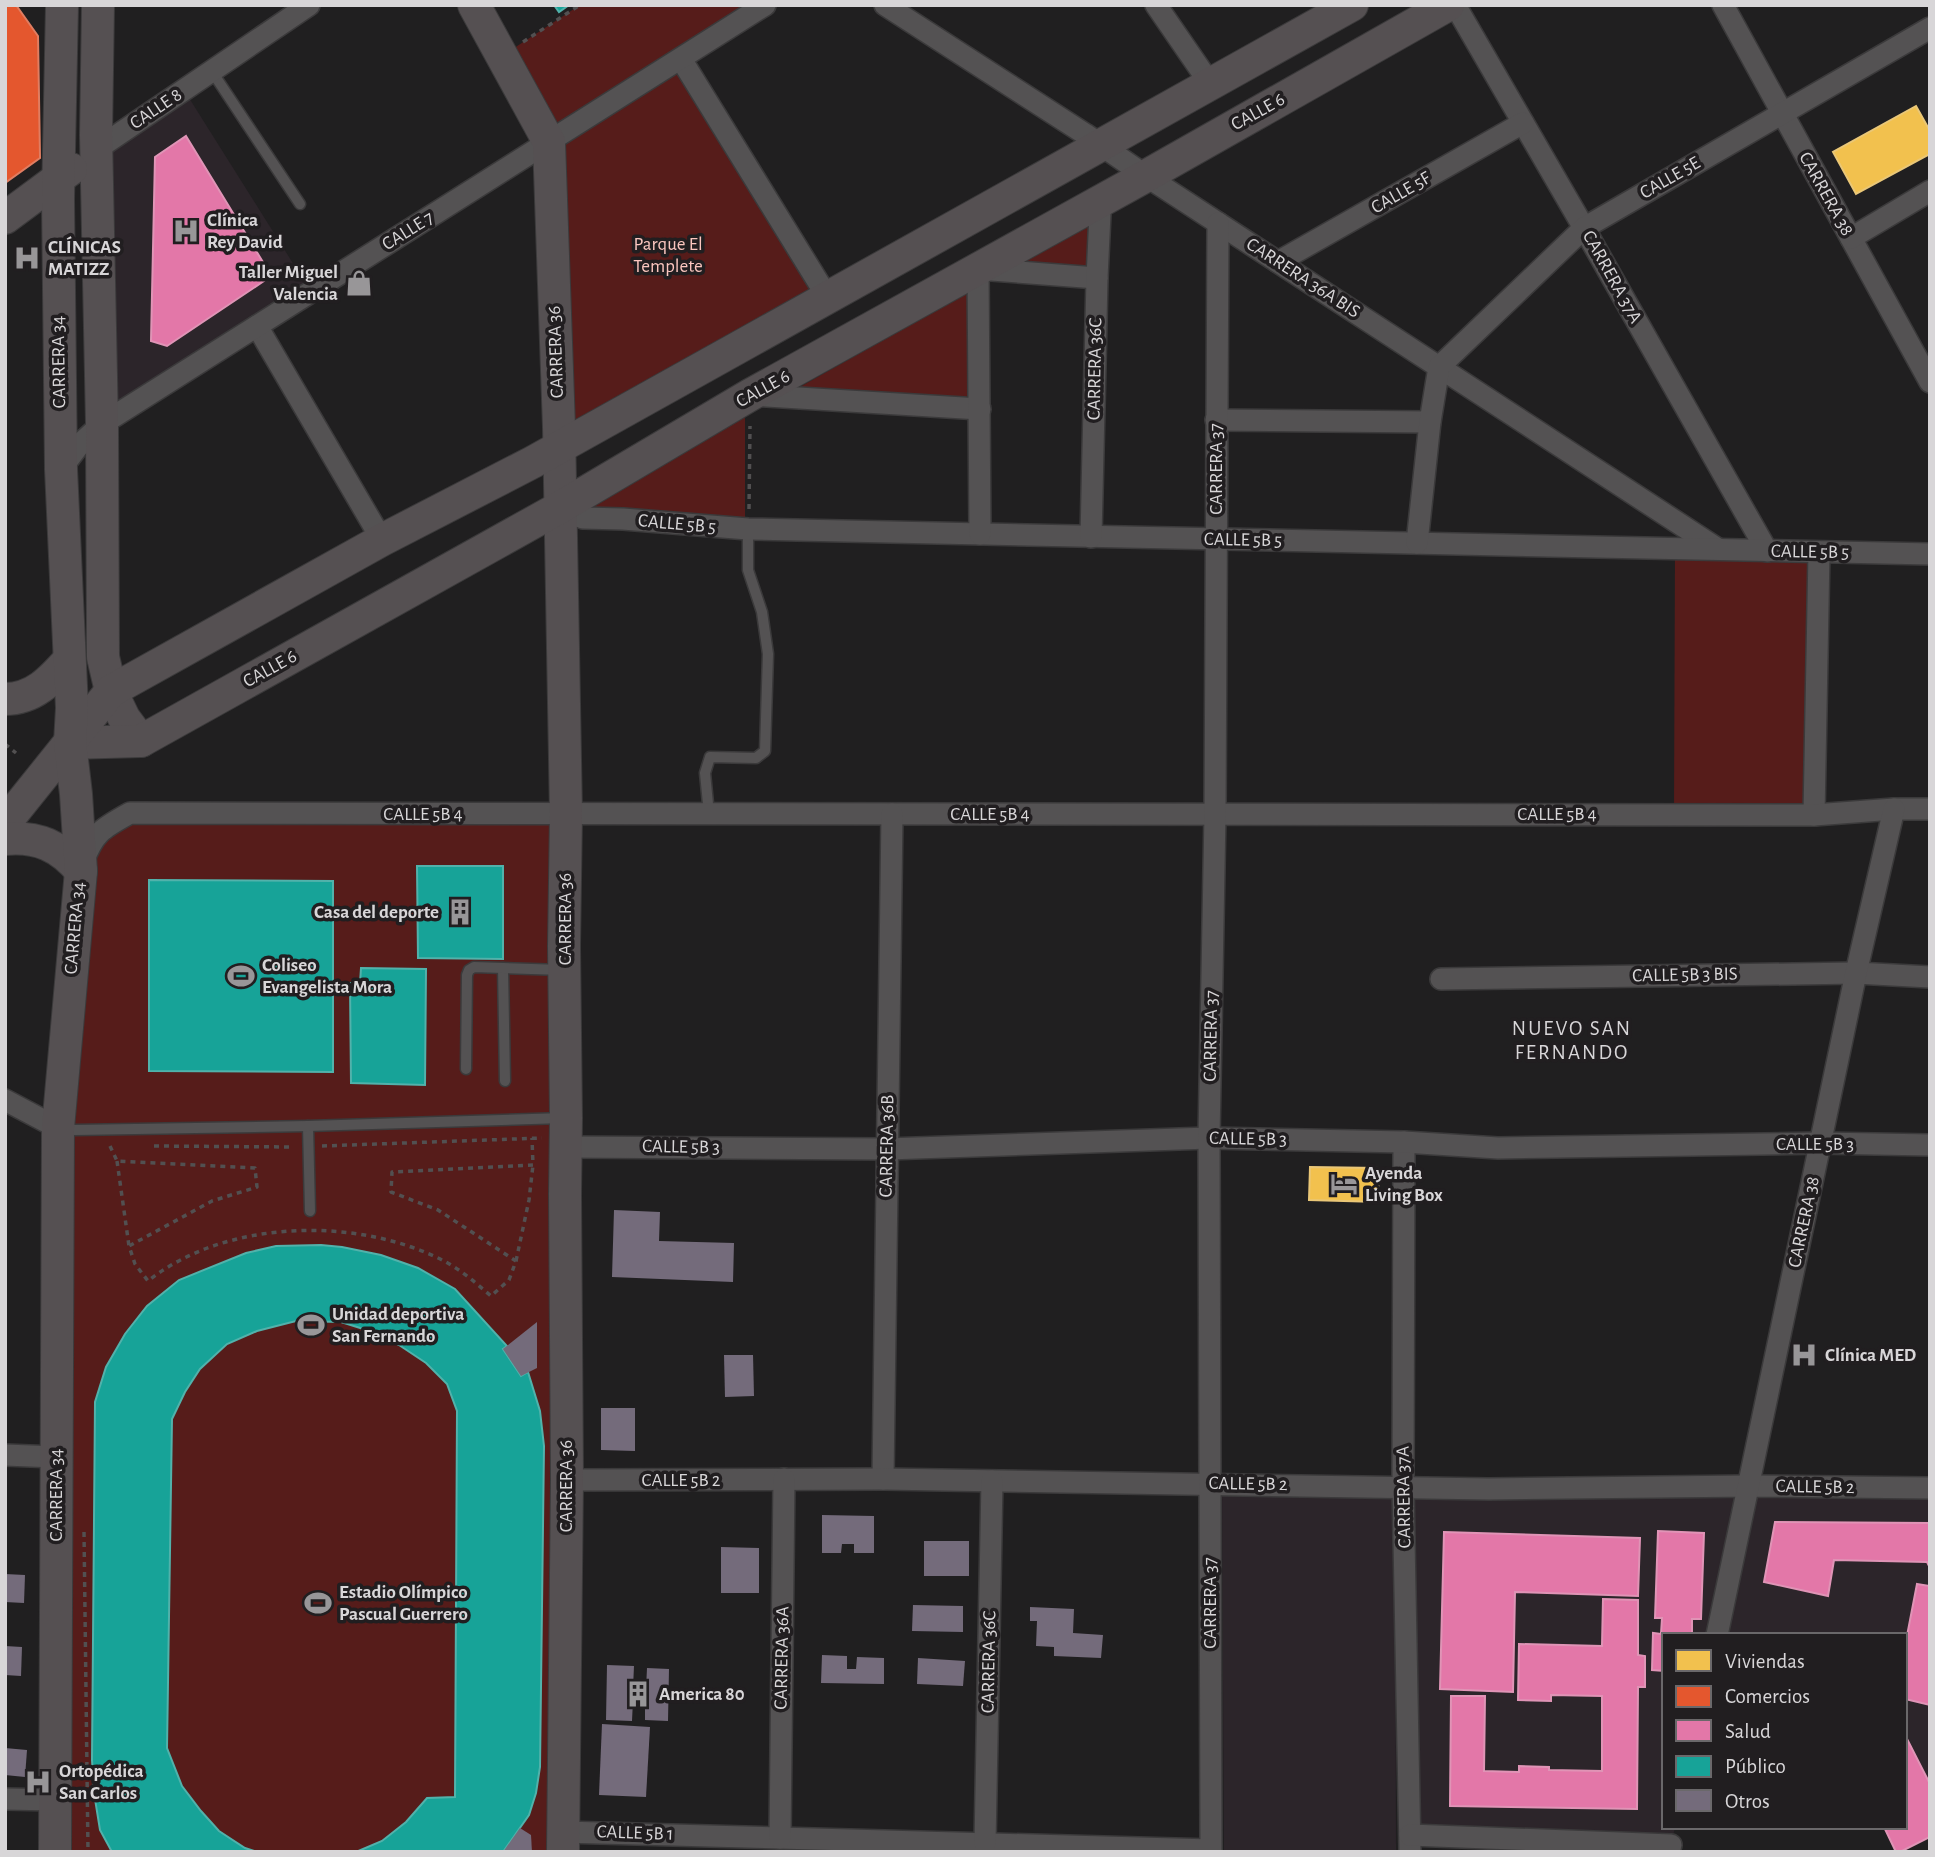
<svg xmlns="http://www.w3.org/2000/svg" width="1935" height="1857" font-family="'Alegreya Sans',sans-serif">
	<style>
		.built { fill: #2c252a }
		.green { fill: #561c1a }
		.homes { fill: #f2c14e; stroke: #eac777; stroke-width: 2 }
		.shops { fill: #e4572e; stroke: #e07d61; stroke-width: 2 }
		.health { fill: #e377a8; stroke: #e094b6; stroke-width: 2 }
		.public { fill: #17a398; stroke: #51b2ab; stroke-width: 2 }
		.building { fill: #746b7b }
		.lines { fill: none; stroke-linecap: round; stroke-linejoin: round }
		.lane-casing { stroke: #3b3a3b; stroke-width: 13 }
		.street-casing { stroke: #3b3a3b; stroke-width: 24 }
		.secondary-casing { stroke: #3b3a3b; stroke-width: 34 }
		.path { stroke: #525051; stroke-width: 3.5; stroke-dasharray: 5 5; stroke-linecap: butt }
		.lane { stroke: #545253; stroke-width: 10 }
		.street { stroke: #545253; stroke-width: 21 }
		.secondary { stroke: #555052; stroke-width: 32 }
		.labels { text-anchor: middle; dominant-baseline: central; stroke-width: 7; stroke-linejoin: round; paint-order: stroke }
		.street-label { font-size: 19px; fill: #d8d6d8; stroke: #211e20 }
		.poi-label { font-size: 19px; font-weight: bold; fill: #d8d6d8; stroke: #211e20; text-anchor: start }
		.park-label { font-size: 19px; fill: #fbc6bf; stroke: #211e20 }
		.neighbourhood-label { font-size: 21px; letter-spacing: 2px; fill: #d8d6d8; stroke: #211e20 }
	</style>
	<rect width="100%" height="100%" fill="#201f20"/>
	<g class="built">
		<path d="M184,90L311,292L102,424L111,139Z"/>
		<path d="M1403,1487L1930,1488V1784L1905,1735V1635H1664V1827H1675L1671,1845L1410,1835Z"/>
		<path d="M1222,1494L1395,1499L1396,1852H1224Z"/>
	</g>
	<g class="green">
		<path d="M580,5H765L681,58L828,298L558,448L549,142L502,56Z"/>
		<path d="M1097,218L1093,275L1010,265Z"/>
		<path d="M968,292L976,406L798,388Z"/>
		<path d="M745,417V526L596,513L594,501Z"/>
		<path d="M1675,549L1819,552L1814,815L1674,814Z"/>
		<path d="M130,813L566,814L563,1852H55L81,871Z"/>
	</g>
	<g class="homes">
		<path d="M1916,106L1930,131V154L1856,194L1833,152Z"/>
		<path d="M1310,1167L1379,1168L1378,1202L1309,1200Z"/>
	</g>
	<path class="shops" d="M5,5H16L38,36L40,158L5,183Z"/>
	<g class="health">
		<path d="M186,136L269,272L262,277L264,281L167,346L151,341L155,157Z"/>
		<path d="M1775,1522L1930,1523V1568L1927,1562L1834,1560L1828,1596L1764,1582Z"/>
		<path d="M1658,1531L1704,1533L1701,1619H1692V1635H1664V1671L1652,1670L1653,1633L1661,1634L1662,1618H1655Z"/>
		<path d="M1444,1532L1640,1538L1638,1596L1515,1592L1513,1692L1440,1689Z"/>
		<path d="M1917,1584L1930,1586V1705L1905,1699V1646Z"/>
		<path d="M1603,1599L1638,1600V1655L1645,1656V1687H1638L1637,1809L1450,1806L1451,1696H1485L1484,1771L1519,1772V1766L1549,1767V1770L1602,1771V1696L1551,1695V1701L1518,1700L1519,1644L1602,1646Z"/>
		<path d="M1905,1735L1930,1784V1837L1900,1852H1896L1884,1827H1905Z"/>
	</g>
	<g class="public">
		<path d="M554,5H569L559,12Z"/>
		<path d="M417,866H503V959L418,958Z"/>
		<path d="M149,880L333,881V1072L149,1071Z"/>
		<path d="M361,968L426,969L425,1085L351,1083L350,983H360Z"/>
		<path d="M321,1245L342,1247L381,1255L418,1268L455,1289L507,1346L503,1349L521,1376L528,1372L540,1411L544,1446L540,1767L536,1793L529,1815L503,1852H356L382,1841L406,1822L427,1798L455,1797L457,1411L447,1384L426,1363L399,1345L373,1332L341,1322L296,1321L257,1331L227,1344L200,1369L185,1392L172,1419L167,1748L182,1786L201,1811L219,1831L245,1848L257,1852H112L100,1830L94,1793L92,1760L95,1402L106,1367L125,1334L147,1306L179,1280L246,1253L276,1246Z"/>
	</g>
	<g class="building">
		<path d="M614,1210L660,1212L659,1241L734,1243L733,1282L612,1277Z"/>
		<path d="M537,1322V1368L521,1376L503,1349Z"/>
		<path d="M724,1355H753L754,1396L725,1397Z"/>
		<path d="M601,1408H635V1451L601,1450Z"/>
		<path d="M822,1515L874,1516V1553H854V1544H842L841,1553H822Z"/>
		<rect x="924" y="1541" width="45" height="35"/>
		<path d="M721,1547L759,1548V1593H721Z"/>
		<path d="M5,1574L25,1575L24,1603L5,1602Z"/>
		<path d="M913,1605L963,1606V1632L912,1631Z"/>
		<path d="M1030,1607L1074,1609L1073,1633L1103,1635L1101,1658L1054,1656V1647L1036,1646L1037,1621H1030Z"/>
		<path d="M5,1646L22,1647L21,1676L5,1675Z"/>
		<path d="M822,1655L847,1656V1669H856L857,1657L884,1658V1684L821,1683Z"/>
		<path d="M918,1658L965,1661L963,1686L917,1684Z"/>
		<path d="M607,1665L634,1666L633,1688L646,1689L647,1668L669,1669L668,1721L645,1720V1700H633L632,1721L606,1720Z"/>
		<path d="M602,1724L650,1727L646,1797L599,1795Z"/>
		<path d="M5,1748L27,1750L25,1777L5,1775Z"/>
		<path d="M520,1828L531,1835L532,1852H503Z"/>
	</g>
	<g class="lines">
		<g class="lane-casing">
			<g id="lane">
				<path d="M211,70L300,204"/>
				<path d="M709,814L705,773L710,757L756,758L765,751L768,654L762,612L748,570V529"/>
				<path d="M503,968L505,1081"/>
				<path d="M466,1069L467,975L469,970L474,967L563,970"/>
				<path d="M308,1126L310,1211"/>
				<path d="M62,1128L75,1130L308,1126L564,1118"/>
			</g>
		</g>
		<g class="street-casing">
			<g id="street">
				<path d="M885,5L1085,134L1146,176L1718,549"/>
				<path d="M1156,5L1211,85"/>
				<path d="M1455,5L1584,228L1767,551"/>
				<path d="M1723,5L1930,382"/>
				<path d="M681,59L828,298"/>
				<path d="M97,149L309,5"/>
				<path d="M1851,238L1930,191"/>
				<path d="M1278,262L1523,123"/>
				<path d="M257,326L382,540"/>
				<path d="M750,395L980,409"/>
				<path d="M1216,420L1430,422"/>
				<path d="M61,469L80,444L102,424L765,5"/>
				<path d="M559,508L583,518L623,519L748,529L1930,554"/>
				<path d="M980,534L978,269L1097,278"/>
				<path d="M1091,537L1097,278L1100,214L1098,202"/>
				<path d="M1417,543L1430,422L1439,367L1584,228L1930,28"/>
				<path d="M1814,815L1819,552"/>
				<path d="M83,862C94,832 103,828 130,813L1814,815L1894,809H1930"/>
				<path d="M1441,979L1856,973L1930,977"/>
				<path d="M5,1100L58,1128"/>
				<path d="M1404,1142L1403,1487L1410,1852"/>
				<path d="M566,1147L887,1149L1209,1138L1404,1142L1498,1148L1821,1143L1930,1145"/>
				<path d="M5,1455L56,1457"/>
				<path d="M883,1479L892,814"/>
				<path d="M567,1480L883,1479L1489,1489L1749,1486L1930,1488"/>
				<path d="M1717,1635L1856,973L1894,809"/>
				<path d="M5,1799L55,1800"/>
				<path d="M563,1832L1211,1850L1209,1138L1215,814L1218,223"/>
				<path d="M1410,1835L1671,1845"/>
				<path d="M780,1838L784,1479"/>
				<path d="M985,1843L992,1481"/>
			</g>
		</g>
		<g class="secondary-casing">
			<g id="secondary">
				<path d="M98,5L96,135L102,424L103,657L111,691L124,718L141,741"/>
				<path d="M474,5L549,142L559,427L566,814L564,946L566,1118L565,1194L567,1480L563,1852"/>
				<path d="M5,218L71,169"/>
				<path d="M5,699C34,699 51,680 69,660"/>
				<path d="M70,743L141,741L559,508L750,395L1146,176L1448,5"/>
				<path d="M5,823L111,691L382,540L533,462L1352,5"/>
				<path d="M5,839C38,836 60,846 81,871"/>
				<path d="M55,1852L58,1128L81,871L76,794L70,743L72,708L61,469L58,199L62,5"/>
			</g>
		</g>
		<g class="path">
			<path d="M523,42L580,5"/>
			<path d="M749,509L750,426"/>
			<path d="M5,744L16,753"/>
			<path d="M110,1146L117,1161L255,1168L257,1187L212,1201L129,1246L135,1264L148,1281C226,1219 357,1216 444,1261C461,1270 476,1283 491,1296L509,1280L516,1261L438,1210L391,1192L392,1172L533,1165L532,1138"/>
			<path d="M154,1146L293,1147"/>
			<path d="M322,1146L542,1138"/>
			<path d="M117,1161L129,1246"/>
			<path d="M516,1261L529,1200L533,1165"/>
			<path d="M84,1532L88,1852"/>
		</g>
		<use href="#lane" class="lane"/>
		<use href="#street" class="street"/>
		<use href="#secondary" class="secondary"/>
	</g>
	<defs>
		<g id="hospital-bare" transform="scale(2.1)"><path d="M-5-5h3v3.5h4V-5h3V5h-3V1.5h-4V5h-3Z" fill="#989698" stroke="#211e20" stroke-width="2.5" paint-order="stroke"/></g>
		<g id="shop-bare" transform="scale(2.1)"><path d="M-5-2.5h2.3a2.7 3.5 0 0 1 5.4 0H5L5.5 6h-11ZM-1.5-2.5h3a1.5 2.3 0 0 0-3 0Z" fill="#989698" stroke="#211e20" stroke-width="2.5" paint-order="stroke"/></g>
		<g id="building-bare" transform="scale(2.1)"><path d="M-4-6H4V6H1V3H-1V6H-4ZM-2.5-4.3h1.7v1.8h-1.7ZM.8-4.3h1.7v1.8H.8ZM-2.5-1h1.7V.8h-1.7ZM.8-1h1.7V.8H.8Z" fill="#989698" stroke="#211e20" stroke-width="2.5" paint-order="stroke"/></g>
		<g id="stadium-bare" transform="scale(2.1)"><path d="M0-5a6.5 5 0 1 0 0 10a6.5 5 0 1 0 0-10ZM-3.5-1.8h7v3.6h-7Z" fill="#989698" stroke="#211e20" stroke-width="2.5" paint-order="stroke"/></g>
		<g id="hotel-bare" transform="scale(2.1)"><path d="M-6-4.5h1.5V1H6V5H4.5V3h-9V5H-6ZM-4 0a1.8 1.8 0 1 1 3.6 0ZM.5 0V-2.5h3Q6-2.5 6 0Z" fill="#989698" stroke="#211e20" stroke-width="2.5" paint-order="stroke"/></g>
	</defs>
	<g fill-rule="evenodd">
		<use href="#hospital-bare" x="186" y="231"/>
		<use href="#hospital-bare" x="27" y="258"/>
		<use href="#shop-bare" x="359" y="283"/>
		<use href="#building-bare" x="460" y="912"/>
		<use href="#stadium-bare" x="241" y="976"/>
		<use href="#hotel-bare" x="1344" y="1184"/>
		<use href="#stadium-bare" x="311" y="1325"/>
		<use href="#hospital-bare" x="1804" y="1355"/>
		<use href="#stadium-bare" x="318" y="1603"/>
		<use href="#building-bare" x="638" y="1694"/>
		<use href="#hospital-bare" x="38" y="1782"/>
	</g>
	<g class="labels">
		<g class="street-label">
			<text transform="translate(156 109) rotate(-34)">CALLE 8</text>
			<text transform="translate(1258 112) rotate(-29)">CALLE 6</text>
			<text transform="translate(1670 178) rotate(-30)">CALLE 5E</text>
			<text transform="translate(1401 193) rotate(-30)">CALLE 5F</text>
			<text transform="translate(1826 194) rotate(61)">CARRERA 38</text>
			<text transform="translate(408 231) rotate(-32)">CALLE 7</text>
			<text transform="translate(1612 277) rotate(61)">CARRERA 37A</text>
			<text transform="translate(1303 278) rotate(33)">CARRERA 36A BIS</text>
			<text transform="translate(556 352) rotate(-92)">CARRERA 36</text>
			<text transform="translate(59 362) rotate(-91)">CARRERA 34</text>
			<text transform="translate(1095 369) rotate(-89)">CARRERA 36C</text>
			<text transform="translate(763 389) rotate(-29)">CALLE 6</text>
			<text transform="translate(1216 469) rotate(-90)">CARRERA 37</text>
			<text transform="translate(677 524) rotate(5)">CALLE 5B 5</text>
			<text transform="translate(1243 540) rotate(1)">CALLE 5B 5</text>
			<text transform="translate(1810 552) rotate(1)">CALLE 5B 5</text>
			<text transform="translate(270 669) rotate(-29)">CALLE 6</text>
			<text x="423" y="814">CALLE 5B 4</text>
			<text x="990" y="814">CALLE 5B 4</text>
			<text x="1557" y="814">CALLE 5B 4</text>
			<text transform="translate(565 919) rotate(-90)">CARRERA 36</text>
			<text transform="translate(75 928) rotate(-85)">CARRERA 34</text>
			<text transform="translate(1685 975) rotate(-1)">CALLE 5B 3 BIS</text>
			<text transform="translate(1211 1036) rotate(-89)">CARRERA 37</text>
			<text transform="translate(1248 1139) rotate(1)">CALLE 5B 3</text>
			<text x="1815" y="1144">CALLE 5B 3</text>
			<text transform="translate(887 1146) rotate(-89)">CARRERA 36B</text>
			<text transform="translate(681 1147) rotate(1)">CALLE 5B 3</text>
			<text transform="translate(1804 1222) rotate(-78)">CARRERA 38</text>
			<text x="681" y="1480">CALLE 5B 2</text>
			<text transform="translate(1248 1484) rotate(1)">CALLE 5B 2</text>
			<text transform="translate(566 1486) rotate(-90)">CARRERA 36</text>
			<text transform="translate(1815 1487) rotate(1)">CALLE 5B 2</text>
			<text transform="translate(56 1495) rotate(-90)">CARRERA 34</text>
			<text transform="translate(1404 1497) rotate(-91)">CARRERA 37A</text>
			<text transform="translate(1210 1603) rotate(-90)">CARRERA 37</text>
			<text transform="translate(782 1658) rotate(-89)">CARRERA 36A</text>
			<text transform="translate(989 1662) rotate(-89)">CARRERA 36C</text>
			<text transform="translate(635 1833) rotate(2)">CALLE 5B 1</text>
		</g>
		<g class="poi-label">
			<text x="207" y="220">Clínica<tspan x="207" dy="22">Rey David</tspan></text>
			<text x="48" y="247">CLÍNICAS<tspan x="48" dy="22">MATIZZ</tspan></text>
			<text x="338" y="272" text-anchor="end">Taller Miguel<tspan x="338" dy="22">Valencia</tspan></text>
			<text x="439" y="912" text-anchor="end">Casa del deporte</text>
			<text x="262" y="965">Coliseo<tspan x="262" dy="22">Evangelista Mora</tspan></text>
			<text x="1365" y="1173">Ayenda<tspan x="1365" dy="22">Living Box</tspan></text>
			<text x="332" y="1314">Unidad deportiva<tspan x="332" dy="22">San Fernando</tspan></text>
			<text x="1825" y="1355">Clínica MED</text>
			<text x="339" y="1592">Estadio Olímpico<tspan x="339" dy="22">Pascual Guerrero</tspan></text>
			<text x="659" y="1694">America 80</text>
			<text x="59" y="1771">Ortopédica<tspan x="59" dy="22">San Carlos</tspan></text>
		</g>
		<g class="park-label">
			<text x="668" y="244">Parque El<tspan x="668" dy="22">Templete</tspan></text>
		</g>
		<g class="neighbourhood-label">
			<text x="1572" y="1028">NUEVO SAN<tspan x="1572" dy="24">FERNANDO</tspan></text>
		</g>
	</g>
	<rect width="1935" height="1857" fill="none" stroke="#d8d6d8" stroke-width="14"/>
	<rect x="1662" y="1633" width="245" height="196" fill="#211e20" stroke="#6a686a" stroke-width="2"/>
	<rect x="1676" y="1650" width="35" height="21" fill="#f2c14e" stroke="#6a686a" stroke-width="2"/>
	<text x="1725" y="1668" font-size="21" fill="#d8d6d8">Viviendas</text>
	<rect x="1676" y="1686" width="35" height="21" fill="#e4572e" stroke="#6a686a" stroke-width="2"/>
	<text x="1725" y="1703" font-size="21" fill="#d8d6d8">Comercios</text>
	<rect x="1676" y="1720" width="35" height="21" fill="#e377a8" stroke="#6a686a" stroke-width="2"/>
	<text x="1725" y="1738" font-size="21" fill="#d8d6d8">Salud</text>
	<rect x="1676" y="1756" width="35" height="21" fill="#17a398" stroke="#6a686a" stroke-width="2"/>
	<text x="1725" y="1773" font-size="21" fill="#d8d6d8">Público</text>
	<rect x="1676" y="1790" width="35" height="21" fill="#746b7b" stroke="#6a686a" stroke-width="2"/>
	<text x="1725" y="1808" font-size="21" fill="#d8d6d8">Otros</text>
</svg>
